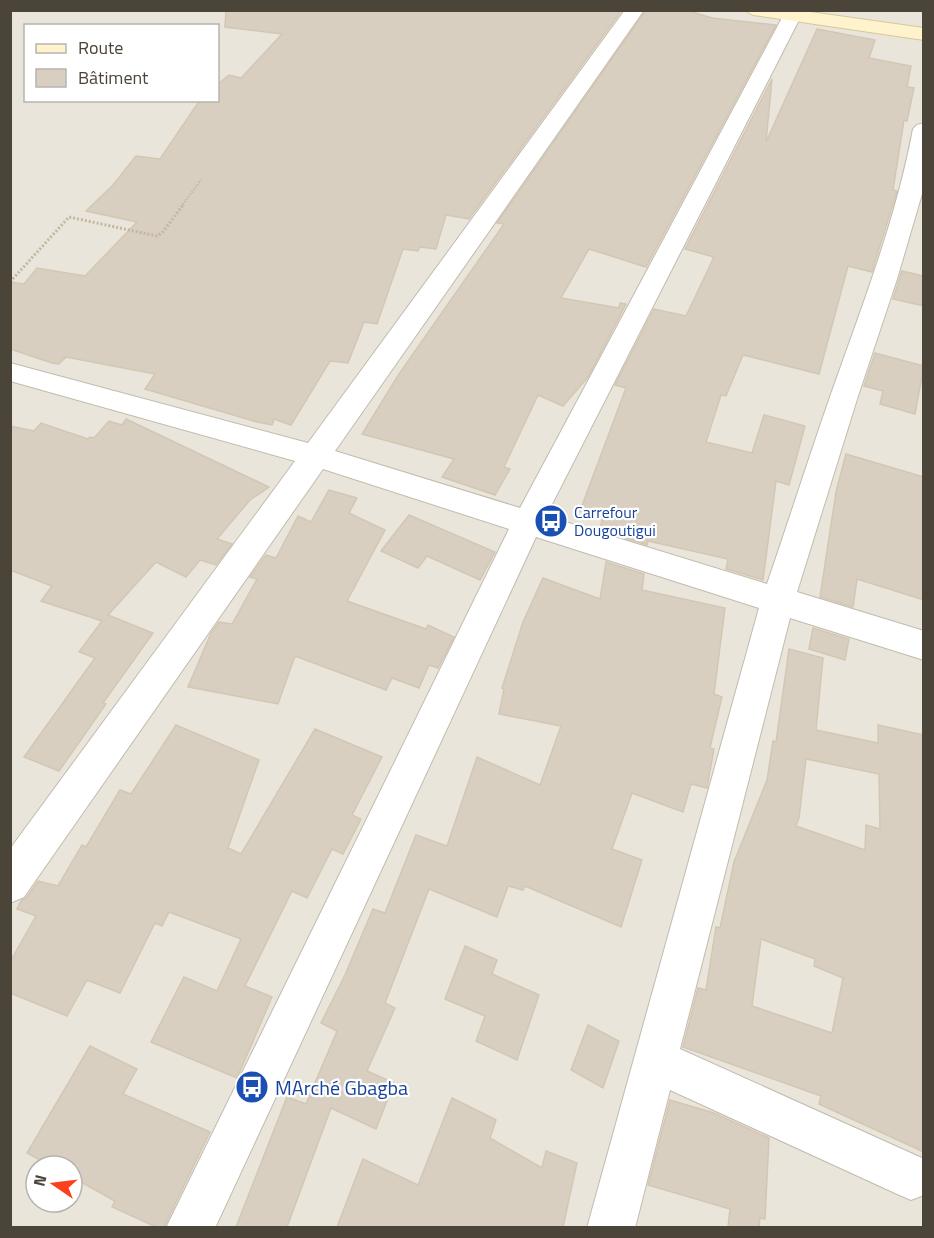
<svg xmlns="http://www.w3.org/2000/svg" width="934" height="1238" font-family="'Titillium Web',sans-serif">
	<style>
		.residential { fill: #eae5da; fill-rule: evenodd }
		.building { fill: #d8cfc1; stroke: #d3c7b4; stroke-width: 1.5; fill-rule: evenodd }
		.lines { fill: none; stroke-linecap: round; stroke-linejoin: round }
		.street-casing { stroke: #c2bbae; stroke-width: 2 }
		.secondary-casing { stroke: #d6c79b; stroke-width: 2 }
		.path-far1 { stroke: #c4b79f; stroke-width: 2; stroke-dasharray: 1.5 1.5; stroke-linecap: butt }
		.path { stroke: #c4b79f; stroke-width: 3; stroke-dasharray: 2 2; stroke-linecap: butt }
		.street { fill: #fff; fill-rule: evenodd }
		.secondary { fill: #fff3cd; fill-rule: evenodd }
		.labels { text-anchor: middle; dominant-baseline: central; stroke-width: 4.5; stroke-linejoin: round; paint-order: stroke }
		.transit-label { font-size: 16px; fill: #164399; stroke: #fff; text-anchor: start }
		.near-transit-label { font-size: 20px; fill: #164399; stroke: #fff; text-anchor: start }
	</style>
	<rect width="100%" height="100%" fill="#f6f3ec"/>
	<path class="residential" d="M10,11H923V1227H11ZM26,26H218V100H26ZM36,1166H72V1202H36Z"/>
	<g class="building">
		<path d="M226,10H622L469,219L446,215L436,249L420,247L418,251L403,249L377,324L364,322L348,363L330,361L291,425L274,419L272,425L257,422L145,389L155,374L66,357L59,364L52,363L10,349V282L24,284L37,268L85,276L137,222L86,211L113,185L136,156L160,159L200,100H218V84L229,75L241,78L282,34L225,27Z"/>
		<path d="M646,10H686L712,18L776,25L646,267L589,249L561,298L619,308L620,303L626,304L588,377L563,406L538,395L504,467L510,469L495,495L442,477L454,459L362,434L399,374L504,224L497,223Z"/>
		<path d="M817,29L875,40L869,58L911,66L907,87L914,88L907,121L904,120L893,190L897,191L875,262L872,272L848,266L819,374L743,355L726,396L721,395L706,442L752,453L764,415L805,426L789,485L776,481L763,580L726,569L728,559L648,541L647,545L599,530L603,517L580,511L626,388L615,385L654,309L686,316L714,257L685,249L772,79L766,142Z"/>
		<path d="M902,271L924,276V306L893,299Z"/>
		<path d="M875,353L924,366L915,414L880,404L883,391L864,386Z"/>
		<path d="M126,419L269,487L250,500L217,539L232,544L216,565L200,560L186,577L156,562L108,615L153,633L103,703L106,704L59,771L24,757L95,658L79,652L102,621L41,601L52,586L10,570V426L34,431L41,423L88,439L90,437L94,438L109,421L122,425Z"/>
		<path d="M846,454L924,477V600L857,579L853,607L820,597L836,492Z"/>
		<path d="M329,490L357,498L349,513L385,530L347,601L426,629L428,625L454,637L438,668L429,665L419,688L392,678L386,690L295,656L278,704L188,687L211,633L219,622L232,624L257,579L250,577L266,555L276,558L298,516L311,522Z"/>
		<path d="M409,515L495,552L480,580L427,556L418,568L381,551Z"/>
		<path d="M606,562L644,574L642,590L725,608L714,694L722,697L710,748L714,749L707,788L691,784L683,812L632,793L612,849L642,860L621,927L525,886L523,890L508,886L497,917L429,889L385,1003L395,1008L367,1071L394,1083L376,1129L331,1108L287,1227H236L287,1097L306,1104L337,1031L321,1023L345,975L373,909L385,913L416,835L447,846L477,757L540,785L561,726L499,714L504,689L502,688L523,622L543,578L600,599Z"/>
		<path d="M813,628L849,639L845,660L809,649Z"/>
		<path d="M789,649L823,658L816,730L878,743V725L924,735V1152L819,1104L821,1096L683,1047L698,988L706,990L716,927L720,928L734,862L767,780L773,741L776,742ZM806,759L879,774L880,829L866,825L865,850L796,826L799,818ZM761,939L815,959L814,966L843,978L832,1033L752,1006Z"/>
		<path d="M176,725L259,760L228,848L241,854L315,729L382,757L352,815L361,819L343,854L332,849L307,898L292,891L245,986L272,997L237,1078L151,1042L184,977L217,991L241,939L169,912L162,926L155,923L120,993L87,980L67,1016L10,993V962L36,916L17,909L21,901L26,898L38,881L58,886L82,845L86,847L120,790L131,794Z"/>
		<path d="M465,946L497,960L492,974L539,995L517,1060L476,1041L485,1016L445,999Z"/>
		<path d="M588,1025L619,1041L603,1088L571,1070Z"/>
		<path d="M90,1046L137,1069L123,1094L210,1132L164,1227H156L112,1207L115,1201L72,1177V1166H51L27,1153Z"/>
		<path d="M452,1098L496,1120L490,1138L542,1168L546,1151L577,1163L563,1227H337L363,1159L418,1185Z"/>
		<path d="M670,1100L714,1113L769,1138L765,1219L760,1218L759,1227H728L730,1209L648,1185Z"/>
	</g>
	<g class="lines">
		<g class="street-casing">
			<path id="street" d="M625,10H644L335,451L520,508L783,16L786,12H798L801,16L546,516L767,584C789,520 809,457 831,394C862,306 896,220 913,129L917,125L924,123V187L897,279L858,396L797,592L924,631V660L790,618L680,1049L924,1159V1195L911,1200L895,1193L670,1090L635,1228H587L759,608L536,537L215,1228H166L509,529L323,469L24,897L10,903V849L295,461L10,381V363L308,443Z"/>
		</g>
		<g class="secondary-casing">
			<path id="secondary" d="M744,10H796L924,28V40L753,15Z"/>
		</g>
		<path class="path-far1" d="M181,207L201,180"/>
		<path class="path" d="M10,282L69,217L157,236L162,233L183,205"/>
		<use href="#street" class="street"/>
		<use href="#secondary" class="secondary"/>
	</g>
	<defs>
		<g id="bus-disc" transform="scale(1.725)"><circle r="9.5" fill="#1a4fb4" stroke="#fff"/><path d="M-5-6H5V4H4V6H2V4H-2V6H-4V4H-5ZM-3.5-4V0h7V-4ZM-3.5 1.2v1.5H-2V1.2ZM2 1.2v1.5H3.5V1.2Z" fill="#fff"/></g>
	</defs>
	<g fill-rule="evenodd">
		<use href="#bus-disc" x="551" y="521"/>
		<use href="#bus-disc" x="252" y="1087"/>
	</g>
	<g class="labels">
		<g class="transit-label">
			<text x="574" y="512">Carrefour<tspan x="574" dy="18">Dougoutigui</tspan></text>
		</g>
		<g class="near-transit-label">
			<text x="275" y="1087">MArché Gbagba</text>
		</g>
	</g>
	<rect width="934" height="1238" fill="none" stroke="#4b4439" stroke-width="24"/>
	<rect x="24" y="24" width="195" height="78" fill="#ffffff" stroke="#b7b4b0" stroke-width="1.5"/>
	<rect x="36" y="44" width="30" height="9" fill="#fff3cd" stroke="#b7b4b0" stroke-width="1.5"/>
	<text x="78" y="54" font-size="18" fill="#4b4439">Route</text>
	<rect x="36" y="69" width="30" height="18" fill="#d8cfc1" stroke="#b7b4b0" stroke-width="1.5"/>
	<text x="78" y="84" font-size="18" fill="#4b4439">Bâtiment</text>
	<g transform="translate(54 1184) rotate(284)"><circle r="28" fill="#ffffff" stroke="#b7b4b0" stroke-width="1.5"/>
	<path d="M0-4.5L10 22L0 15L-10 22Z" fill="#fc3f1d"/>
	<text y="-9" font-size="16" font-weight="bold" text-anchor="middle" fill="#4b4439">N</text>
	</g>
</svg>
